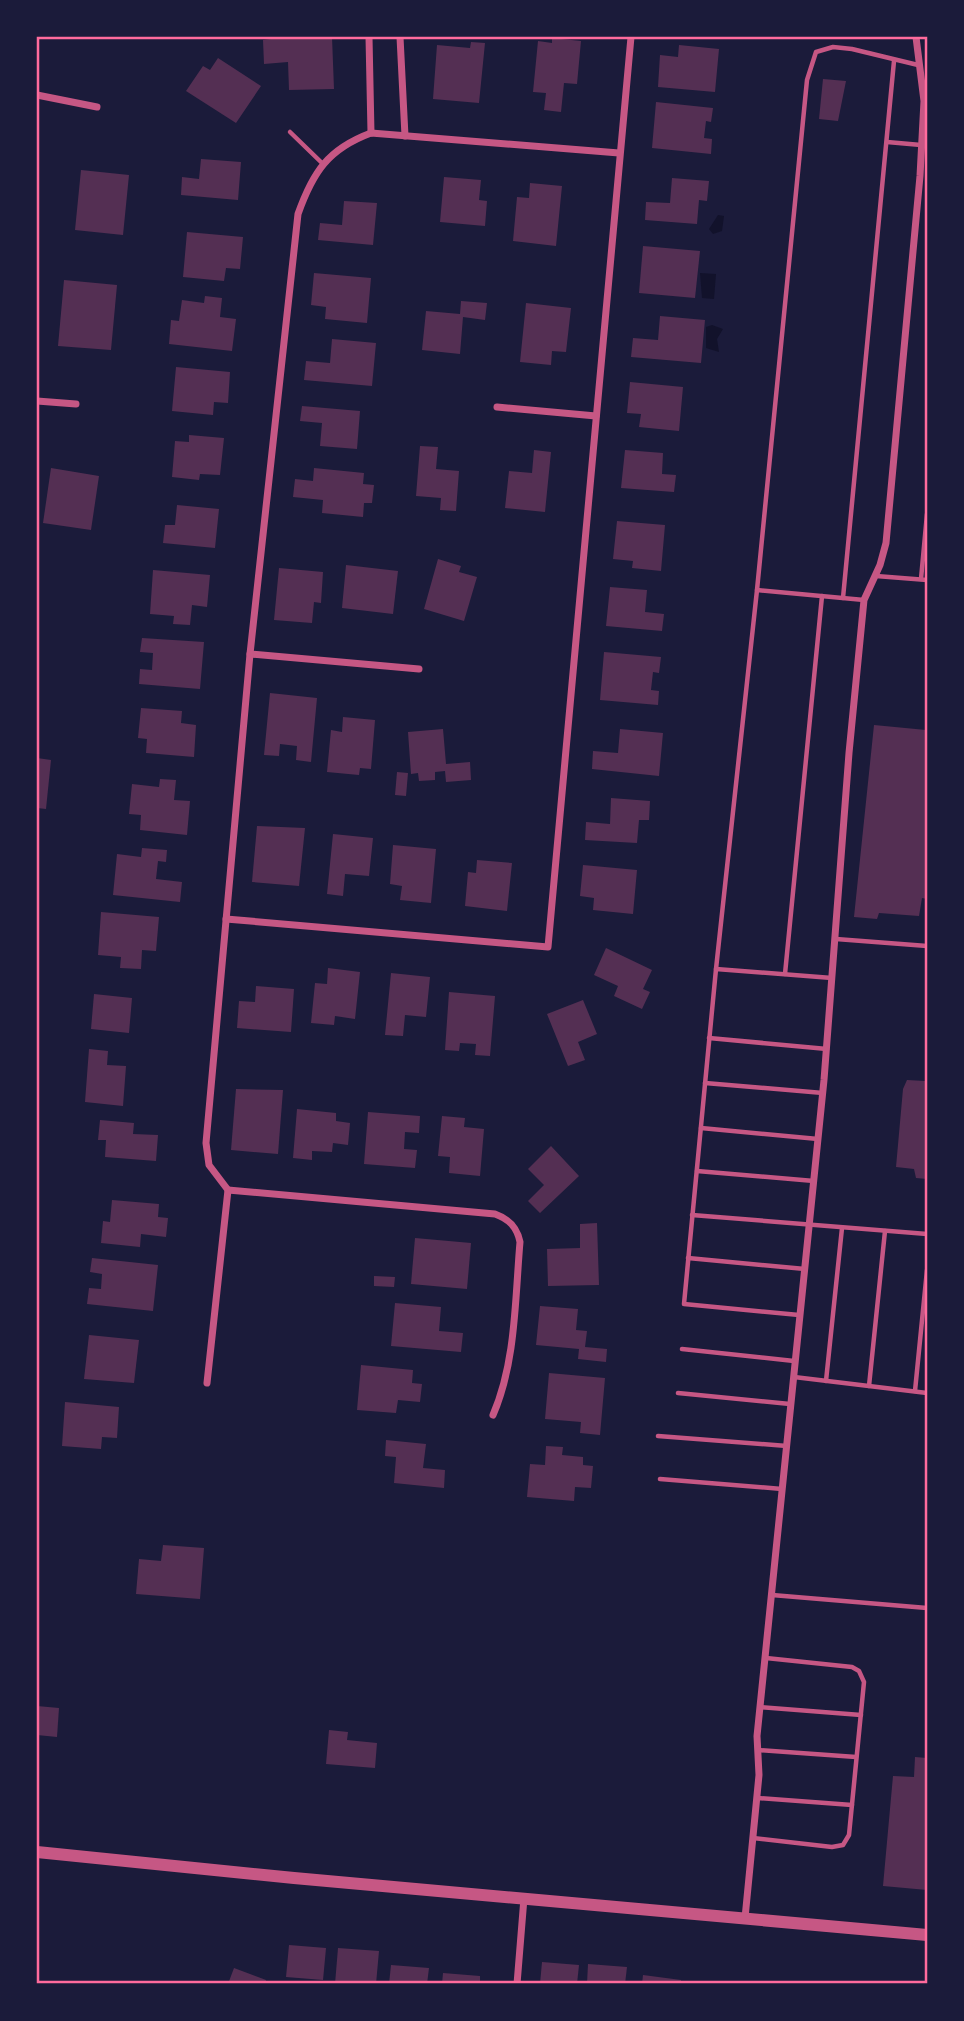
<svg xmlns="http://www.w3.org/2000/svg" width="964" height="2021" font-family="Poppins,sans-serif">
	<rect width="100%" height="100%" fill="#1b1b3a"/>
	<g fill="#12122b">
		<polygon points="718,215 724,216 722,231 713,234 709,229"/>
		<polygon points="700,273 716,274 714,299 702,298"/>
		<polygon points="712,325 723,329 717,339 719,352 706,348 706,327"/>
	</g>
	<g fill="#542f53">
		<polygon points="286,37 332,37 334,89 289,90 288,62 264,64 263,40"/>
		<polygon points="552,38 581,41 577,84 564,83 561,112 544,110 546,93 533,92 538,41 552,43"/>
		<polygon points="471,42 485,43 479,103 433,99 437,45 470,48"/>
		<polygon points="679,45 719,49 715,92 658,87 660,55 678,57"/>
		<polygon points="218,58 261,86 236,123 186,91 203,66 210,70"/>
		<polygon points="823,79 846,81 838,121 819,119"/>
		<polygon points="656,102 713,108 711,122 706,121 704,138 712,139 711,154 652,148"/>
		<polygon points="201,159 241,162 238,200 181,195 182,177 199,179"/>
		<polygon points="81,170 129,175 123,235 75,230"/>
		<polygon points="444,177 481,180 479,200 487,201 485,226 440,222"/>
		<polygon points="672,178 709,181 707,201 699,200 697,224 645,220 646,202 670,203"/>
		<polygon points="530,183 562,186 556,246 513,241 517,197 529,198"/>
		<polygon points="344,201 377,203 373,245 318,240 320,223 342,225"/>
		<polygon points="187,232 243,237 240,269 226,268 224,281 183,277"/>
		<polygon points="643,246 700,251 695,298 639,293"/>
		<polygon points="314,273 371,278 367,323 325,319 326,307 311,305"/>
		<polygon points="64,280 117,285 111,350 58,346"/>
		<polygon points="205,296 222,298 220,317 236,319 232,351 169,344 171,320 179,321 182,300 204,303"/>
		<polygon points="461,301 487,303 485,320 463,317 460,354 422,350 426,311 460,314"/>
		<polygon points="526,303 571,308 566,352 552,351 551,365 520,362"/>
		<polygon points="660,316 705,320 701,363 631,357 633,338 658,340"/>
		<polygon points="332,339 376,343 372,386 304,380 306,361 330,363"/>
		<polygon points="176,367 230,372 228,403 214,402 213,415 172,411"/>
		<polygon points="630,382 683,387 679,431 639,427 641,414 627,413"/>
		<polygon points="302,406 360,411 357,449 320,446 322,423 300,421"/>
		<polygon points="189,435 224,438 220,475 200,474 199,480 172,477 175,441 189,442"/>
		<polygon points="420,446 438,447 436,469 459,471 456,511 440,510 441,498 416,496"/>
		<polygon points="534,450 551,452 545,512 505,508 509,471 532,473"/>
		<polygon points="625,450 663,453 662,474 676,475 674,492 621,488"/>
		<polygon points="51,468 99,476 91,530 43,523"/>
		<polygon points="314,468 364,473 363,484 374,485 372,503 364,503 363,517 322,513 323,500 293,497 295,479 313,481"/>
		<polygon points="177,505 219,509 215,548 163,543 165,525 175,525"/>
		<polygon points="617,521 665,525 661,571 632,568 633,561 613,559"/>
		<polygon points="438,559 461,566 459,572 477,577 464,621 424,609"/>
		<polygon points="346,565 398,571 393,614 342,608"/>
		<polygon points="279,568 323,572 321,603 314,602 312,623 274,620"/>
		<polygon points="153,570 210,575 207,607 192,605 190,625 173,624 174,616 150,614"/>
		<polygon points="610,587 647,590 645,612 664,614 662,631 606,626"/>
		<polygon points="142,638 204,642 200,689 139,684 140,669 152,670 153,653 140,652"/>
		<polygon points="604,652 661,657 659,673 653,672 651,690 659,691 658,705 600,700"/>
		<polygon points="270,693 317,698 311,762 296,760 297,746 280,744 279,756 264,755"/>
		<polygon points="141,708 182,711 181,723 196,725 194,757 146,753 147,739 138,738"/>
		<polygon points="343,717 375,720 371,769 360,768 359,775 327,772 331,730 342,732"/>
		<polygon points="874,725 926,730 927,899 922,898 919,916 879,913 877,919 854,917"/>
		<polygon points="443,729 446,764 470,762 471,780 446,782 445,771 435,772 435,780 419,781 418,773 411,774 408,732"/>
		<polygon points="620,729 663,733 659,776 592,769 593,751 618,753"/>
		<polygon points="37,758 51,760 46,809 37,808"/>
		<polygon points="397,772 408,773 406,796 395,795"/>
		<polygon points="160,779 176,780 174,800 190,801 187,835 140,830 141,815 129,814 132,784 159,787"/>
		<polygon points="611,798 650,801 649,820 639,820 637,843 585,840 586,822 610,824"/>
		<polygon points="257,826 305,828 299,886 252,882"/>
		<polygon points="333,834 373,838 369,876 345,874 343,896 327,894"/>
		<polygon points="393,845 436,849 431,903 400,900 402,886 390,884"/>
		<polygon points="142,848 167,850 166,862 158,861 156,879 182,882 180,902 113,895 117,854 141,857"/>
		<polygon points="477,860 512,863 507,911 465,906 468,872 476,873"/>
		<polygon points="583,865 637,870 633,914 593,910 594,898 580,896"/>
		<polygon points="101,912 159,917 156,951 142,950 141,969 120,968 121,957 98,955"/>
		<polygon points="606,948 652,970 643,989 650,992 642,1009 614,996 618,986 594,975"/>
		<polygon points="328,968 360,972 355,1019 335,1016 334,1025 311,1023 315,983 327,984"/>
		<polygon points="391,973 430,977 426,1017 405,1015 403,1036 385,1035"/>
		<polygon points="256,986 294,989 291,1032 237,1028 239,1001 255,1002"/>
		<polygon points="449,992 495,996 490,1056 475,1055 476,1044 460,1043 459,1051 445,1050"/>
		<polygon points="94,994 132,998 129,1033 91,1029"/>
		<polygon points="583,1000 597,1034 578,1042 585,1060 568,1066 547,1014"/>
		<polygon points="89,1049 108,1051 107,1065 126,1066 123,1106 85,1102"/>
		<polygon points="925,1075 927,1075 927,1179 916,1178 914,1169 896,1167 903,1089 907,1080 925,1081"/>
		<polygon points="236,1089 283,1090 278,1154 231,1150"/>
		<polygon points="297,1109 336,1113 336,1121 350,1123 348,1145 333,1143 332,1152 312,1151 312,1160 293,1158"/>
		<polygon points="368,1112 420,1116 419,1133 405,1132 404,1149 417,1150 415,1168 364,1164"/>
		<polygon points="442,1116 465,1118 464,1127 484,1129 480,1176 449,1173 450,1157 438,1156"/>
		<polygon points="100,1120 134,1123 133,1134 158,1135 156,1161 105,1157 106,1140 98,1140"/>
		<polygon points="551,1146 579,1176 540,1213 528,1201 544,1185 528,1169"/>
		<polygon points="112,1200 159,1204 158,1217 168,1218 166,1237 141,1234 140,1247 101,1243 103,1221 110,1222"/>
		<polygon points="597,1223 599,1285 548,1286 547,1249 580,1248 580,1224"/>
		<polygon points="415,1238 471,1243 467,1289 411,1284"/>
		<polygon points="92,1258 158,1265 153,1311 87,1304 89,1288 101,1289 102,1274 90,1272"/>
		<polygon points="374,1276 395,1277 394,1287 374,1286"/>
		<polygon points="395,1303 441,1307 439,1331 463,1333 461,1352 391,1346"/>
		<polygon points="540,1306 578,1309 576,1330 587,1331 585,1347 607,1349 606,1362 578,1359 579,1349 536,1345"/>
		<polygon points="89,1335 139,1340 134,1383 84,1379"/>
		<polygon points="361,1365 413,1370 412,1383 422,1384 420,1402 398,1400 396,1413 357,1410"/>
		<polygon points="549,1373 605,1378 600,1435 580,1433 581,1422 545,1419"/>
		<polygon points="65,1402 119,1407 117,1438 102,1437 101,1449 62,1446"/>
		<polygon points="386,1440 426,1444 423,1468 445,1470 444,1488 394,1483 396,1457 385,1456"/>
		<polygon points="546,1446 563,1447 562,1455 583,1457 583,1465 593,1466 591,1488 575,1487 574,1501 527,1497 530,1464 545,1465"/>
		<polygon points="163,1545 204,1548 200,1599 136,1594 139,1559 161,1561"/>
		<polygon points="37,1706 59,1708 57,1737 37,1735"/>
		<polygon points="329,1730 348,1732 347,1740 377,1743 375,1768 326,1764"/>
		<polygon points="915,1757 927,1758 927,1890 883,1886 893,1776 914,1777"/>
		<polygon points="289,1945 326,1948 323,1980 286,1977"/>
		<polygon points="338,1948 379,1951 376,1984 335,1984"/>
		<polygon points="542,1962 579,1965 577,1984 540,1984"/>
		<polygon points="588,1964 627,1967 625,1984 587,1984"/>
		<polygon points="391,1965 429,1968 427,1984 389,1984"/>
		<polygon points="234,1968 266,1980 265,1984 228,1984"/>
		<polygon points="443,1973 480,1976 480,1984 442,1984"/>
		<polygon points="643,1975 681,1980 681,1984 642,1984"/>
	</g>
	<g fill="none" stroke-linecap="round" stroke-linejoin="round">
		<g stroke="#c65784" stroke-width="4.5">
			<polyline points="290,132 323,164"/>
			<polyline points="887,142 921,145"/>
			<polyline points="876,576 927,580"/>
			<polyline points="921,579 927,514"/>
			<polyline points="843,598 894,61"/>
			<polyline points="864,600 757,590 807,80 816,52 833,47 852,49 918,65"/>
			<polyline points="836,939 927,946"/>
			<polyline points="716,969 757,590"/>
			<polyline points="785,974 822,596"/>
			<polyline points="709,1038 827,1049"/>
			<polyline points="705,1083 823,1093"/>
			<polyline points="701,1128 818,1139"/>
			<polyline points="697,1171 814,1181"/>
			<polyline points="692,1215 927,1234"/>
			<polyline points="688,1258 805,1269"/>
			<polyline points="799,1315 684,1304 716,969 832,978"/>
			<polyline points="682,1349 794,1361"/>
			<polyline points="794,1377 927,1393"/>
			<polyline points="826,1381 842,1228"/>
			<polyline points="869,1386 885,1231"/>
			<polyline points="915,1391 927,1270"/>
			<polyline points="678,1393 790,1404"/>
			<polyline points="658,1436 787,1446"/>
			<polyline points="660,1479 782,1489"/>
			<polyline points="772,1595 927,1608"/>
			<polyline points="760,1707 861,1715"/>
			<polyline points="758,1750 856,1757"/>
			<polyline points="757,1798 852,1805"/>
			<polyline points="753,1838 832,1847 843,1845 849,1835 864,1682 859,1671 852,1667 766,1658"/>
		</g>
		<g stroke="#c65784" stroke-width="7">
			<polyline points="369,37 371,133"/>
			<polyline points="400,37 405,136"/>
			<polyline points="37,95 97,107"/>
			<polyline points="37,401 76,404"/>
			<polyline points="497,407 596,416"/>
			<polyline points="250,654 419,669"/>
			<polyline points="226,919 548,947 631,37"/>
			<path d="M228,1190L495,1214C509,1219 517,1227 520,1242C515,1299 516,1362 493,1415"/>
			<path d="M207,1383L228,1190L209,1165L206,1143L250,654L298,214C313,172 328,149 371,133L619,153"/>
			<polyline points="745,1918 759,1775 757,1736 824,1080 849,753 864,600 880,565 886,543 920,176 924,101 916,37"/>
			<polyline points="517,1984 524,1898"/>
		</g>
		<polyline stroke="#c65784" stroke-width="12" points="37,1852 294,1878 927,1935"/>
	</g>
	<rect width="964" height="2021" fill="none" stroke="#1b1b3a" stroke-width="77"/>
	<rect x="38" y="38" width="888" height="1944" fill="none" stroke="#ff6b9d" stroke-width="2.5"/>
</svg>
